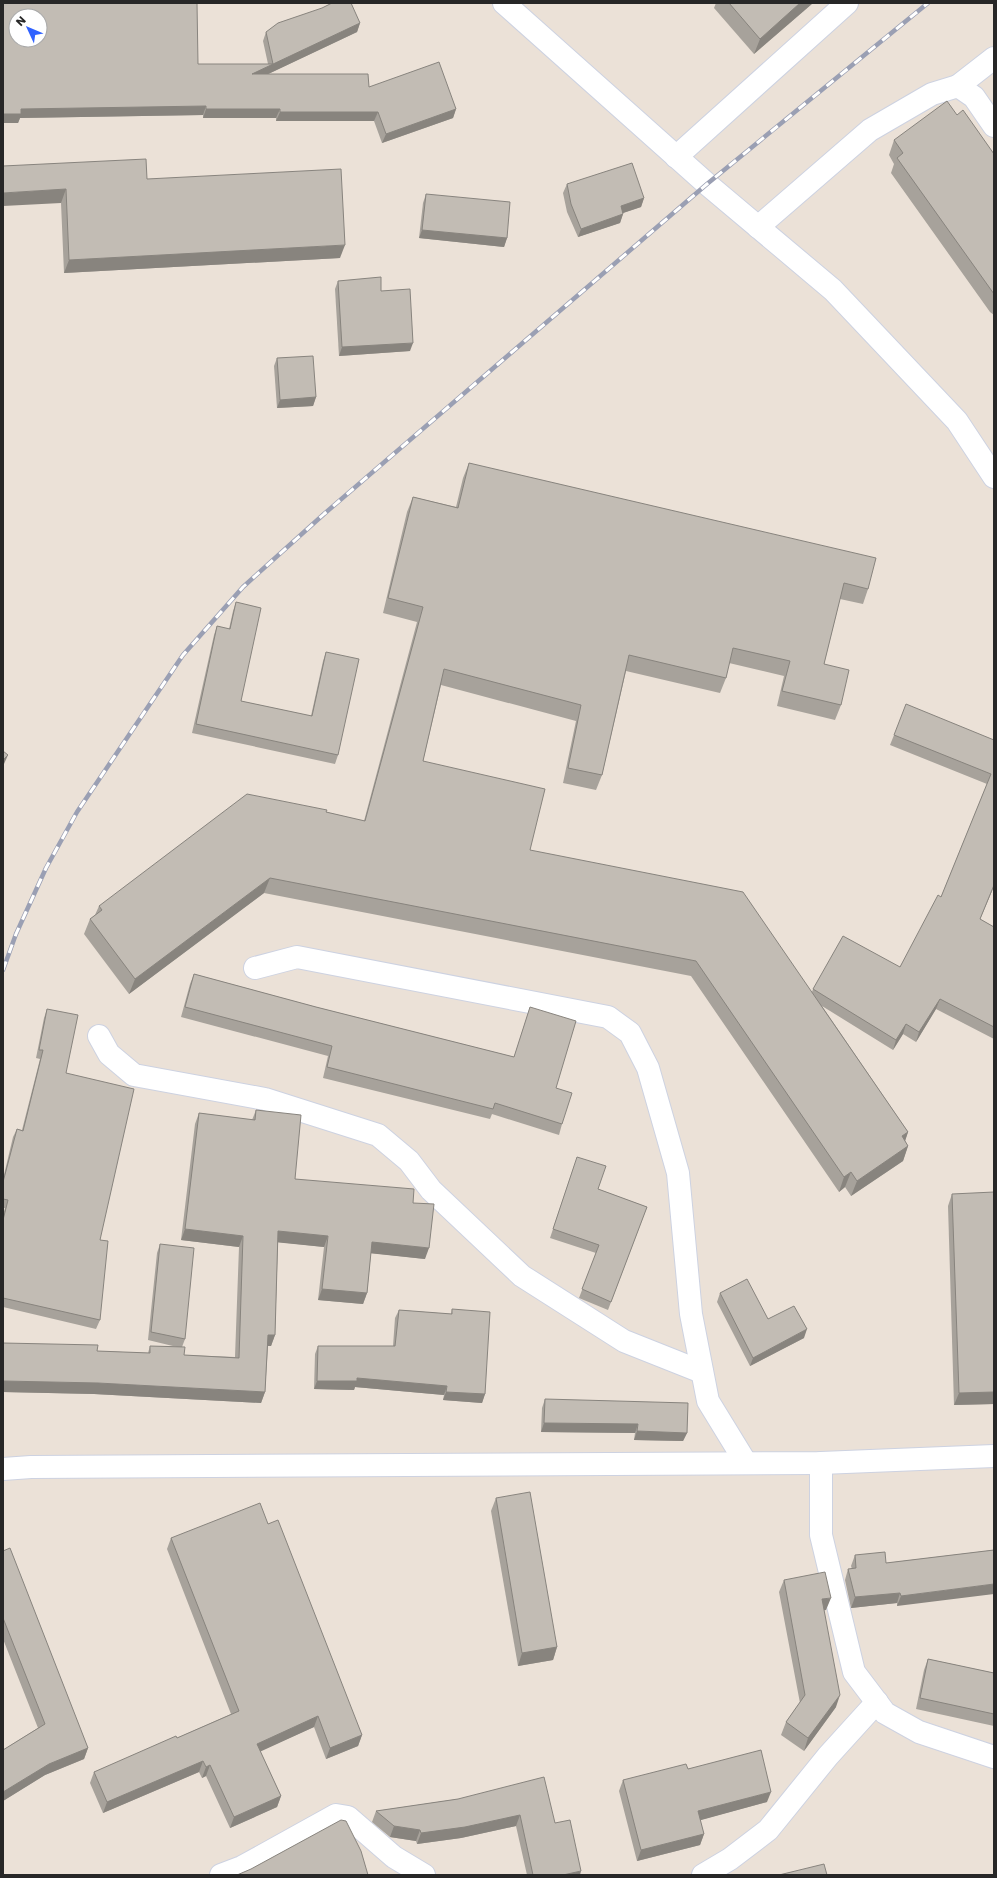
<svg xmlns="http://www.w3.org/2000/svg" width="997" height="1878" font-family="Poppins,sans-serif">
	<rect width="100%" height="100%" fill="#ebe1d7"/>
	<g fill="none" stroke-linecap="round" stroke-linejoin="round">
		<g stroke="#cdd2e1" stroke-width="24">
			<g id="minor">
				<polyline points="504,3 707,184 833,290 957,421 994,477"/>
				<polyline points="958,86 994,58"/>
				<polyline points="676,157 847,3"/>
				<polyline points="758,227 870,130 932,94 958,86 974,97 994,126"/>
				<polyline points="255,968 297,957 608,1017 630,1033 648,1068 678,1173 691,1314 708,1401 746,1463"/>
				<polyline points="99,1036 109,1054 134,1075 265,1099 378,1135 409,1161 431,1190 522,1276 624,1341 702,1372"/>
				<polyline points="821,1463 821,1535 854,1672 885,1713 919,1732 994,1757"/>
				<polyline points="3,1469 31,1467 821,1463 994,1456"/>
				<polyline points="221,1875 242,1867 336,1815 348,1817 394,1857 424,1875"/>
				<polyline points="703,1875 730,1859 768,1830 828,1756 877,1702"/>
			</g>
		</g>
		<use href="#minor" stroke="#fff" stroke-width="22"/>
		<g stroke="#9a9fb3" stroke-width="4.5">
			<polyline id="rail" points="3,970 16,934 46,868 77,812 183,655 243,587 324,514 707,184 928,3"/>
		</g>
		<use href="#rail" stroke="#fff" stroke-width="3" stroke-dasharray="9" stroke-linecap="butt"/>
	</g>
	<g fill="#a7a29b">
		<polygon points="3,3 198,64 268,64 263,41 266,32 360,23 357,32 268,74 369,87 456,109 453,118 382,143 374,121 276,121 276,118 203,118 203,115 20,118 18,123 3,123"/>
		<polygon points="716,3 813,3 754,54 714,8"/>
		<polygon points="957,115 994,154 994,315 990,312 891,173 894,164 889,155 894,140"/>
		<polygon points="3,166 147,179 340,258 64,273 61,203"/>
		<polygon points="567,184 644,198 641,207 623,213 623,214 620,223 578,237 567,212 563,193"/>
		<polygon points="426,194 507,238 504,247 419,238 423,203"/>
		<polygon points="338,281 381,291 410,351 339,356 335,289"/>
		<polygon points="277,358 316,397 313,406 277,408 274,366"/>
		<polygon points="469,463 868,589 863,604 840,599 824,664 841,705 835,720 777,706 784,676 729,663 726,678 720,693 626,671 602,775 596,790 563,783 576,721 441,685 423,761 530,850 812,992 813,989 900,967 941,897 987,784 890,745 894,735 994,740 994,886 980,919 994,927 994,1039 936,1009 916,1042 903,1034 893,1050 822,1006 908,1132 905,1141 908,1146 903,1161 851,1196 845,1187 839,1192 691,976 264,893 129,994 84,934 90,919 95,915 99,906 326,812 364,821 417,622 383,613 407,512 413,497 456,507 463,478"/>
		<polygon points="236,602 241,701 311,716 323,661 326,652 338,755 335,764 192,733 214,635 217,626 229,629 233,611"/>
		<polygon points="194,974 316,1007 514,1057 530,1007 556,1088 562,1124 559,1135 492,1114 490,1119 323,1078 328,1056 181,1017 190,984"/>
		<polygon points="47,1009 66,1073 100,1240 100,1320 96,1329 3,1307 3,1215 5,1208 3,1208 3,1179 13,1137 17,1129 22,1130 40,1059 36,1058 44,1018"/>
		<polygon points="256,1110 295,1179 413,1203 425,1259 371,1253 367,1293 363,1304 318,1300 324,1247 278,1242 275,1335 271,1346 268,1346 265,1392 261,1403 94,1394 3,1392 3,1343 97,1351 148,1353 150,1346 177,1347 148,1340 157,1253 160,1244 185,1339 182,1347 184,1355 235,1357 239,1247 181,1240 195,1124 199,1113 252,1120"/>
		<polygon points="574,1166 598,1189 647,1207 608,1310 579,1298 596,1253 550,1238"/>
		<polygon points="952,1194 994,1404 954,1405 948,1206"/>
		<polygon points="720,1293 768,1319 804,1338 750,1366 717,1302"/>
		<polygon points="452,1309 485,1394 482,1403 443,1400 444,1395 355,1387 354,1390 314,1389 315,1354 318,1346 393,1346 395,1318 399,1310 451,1314"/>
		<polygon points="545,1399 687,1433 683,1441 634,1440 635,1433 541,1432 542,1408"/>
		<polygon points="496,1498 557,1647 553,1660 518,1666 491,1511"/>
		<polygon points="268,1524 362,1735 358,1746 326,1759 314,1727 260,1751 281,1796 277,1807 230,1828 206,1776 202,1778 199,1772 103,1813 90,1783 94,1772 177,1738 231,1714 167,1549 171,1538"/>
		<polygon points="994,1550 897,1606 897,1603 851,1608 845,1580 848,1569 852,1569 851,1566 855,1555 886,1563"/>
		<polygon points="3,1551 88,1748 84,1759 45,1775 3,1801 3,1750 38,1728 3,1639"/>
		<polygon points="784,1580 826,1610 824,1610 836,1707 804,1751 781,1735 786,1722 800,1703 779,1592"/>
		<polygon points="928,1659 994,1673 994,1726 916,1709 924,1670"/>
		<polygon points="623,1780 767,1802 700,1820 704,1834 700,1845 637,1861 619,1791"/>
		<polygon points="458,1799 555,1823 580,1875 527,1875 516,1826 461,1838 417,1844 416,1841 390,1837 372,1822 376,1811"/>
	</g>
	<g fill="#88847e">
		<polygon points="800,3 813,3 754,54 760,39"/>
		<polygon points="360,23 357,32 249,83 252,74"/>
		<polygon points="206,106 203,115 20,118 18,123 3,123 3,114 21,109"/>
		<polygon points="206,109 280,109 276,118 203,118"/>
		<polygon points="456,109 453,118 382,143 386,134"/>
		<polygon points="280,112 378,112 374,121 276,121"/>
		<polygon points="66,189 61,203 3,206 3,193"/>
		<polygon points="644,198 641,207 617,215 621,206"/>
		<polygon points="623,214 620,223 578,237 581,229"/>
		<polygon points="422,230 507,238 504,247 419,238"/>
		<polygon points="345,245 340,258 64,273 69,260"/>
		<polygon points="413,343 410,351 339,356 342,347"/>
		<polygon points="316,397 313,406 277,408 280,400"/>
		<polygon points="8,755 4,764 3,765 3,760"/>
		<polygon points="270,878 264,893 129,994 135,979"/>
		<polygon points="994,885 994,886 976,929 980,919"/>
		<polygon points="940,999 936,1009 916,1042 919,1032"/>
		<polygon points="906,1024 903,1034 893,1050 896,1040"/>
		<polygon points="908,1132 903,1147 902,1136"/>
		<polygon points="908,1146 903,1161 851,1196 857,1181"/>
		<polygon points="851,1172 845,1187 839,1192 844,1177"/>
		<polygon points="185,1229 243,1236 239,1247 181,1240"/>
		<polygon points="278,1231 328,1236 324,1247 274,1242"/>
		<polygon points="372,1242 429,1248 425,1259 368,1253"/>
		<polygon points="322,1289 367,1293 363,1304 318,1300"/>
		<polygon points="807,1329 804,1338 750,1366 753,1358"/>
		<polygon points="268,1335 275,1335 271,1346 264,1346"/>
		<polygon points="357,1378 447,1386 444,1395 355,1387 354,1390 314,1389 317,1381"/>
		<polygon points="3,1381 98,1383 265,1392 261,1403 94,1394 3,1392"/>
		<polygon points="446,1392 485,1394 482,1403 443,1400"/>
		<polygon points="994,1392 994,1404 954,1405 959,1393"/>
		<polygon points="544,1423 638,1424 635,1433 541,1432"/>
		<polygon points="637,1431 687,1433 683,1441 634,1440"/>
		<polygon points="994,1584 994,1594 897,1606 901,1596"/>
		<polygon points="900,1593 897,1603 851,1608 855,1597"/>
		<polygon points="831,1598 826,1610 818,1611 822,1599"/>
		<polygon points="557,1647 553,1660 518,1666 522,1653"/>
		<polygon points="840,1695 836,1707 804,1751 808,1738"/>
		<polygon points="318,1716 314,1727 253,1755 257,1744"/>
		<polygon points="362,1735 358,1746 326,1759 330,1748"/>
		<polygon points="88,1748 84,1759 45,1775 3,1801 3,1792 49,1764"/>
		<polygon points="203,1761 199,1772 103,1813 107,1802"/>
		<polygon points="210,1765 206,1776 202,1778 206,1767"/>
		<polygon points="771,1792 767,1802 694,1822 698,1811"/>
		<polygon points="281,1796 277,1807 230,1828 234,1817"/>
		<polygon points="520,1815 516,1826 461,1838 417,1844 421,1833"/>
		<polygon points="394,1826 420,1830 416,1841 390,1837"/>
		<polygon points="704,1834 700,1845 637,1861 641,1850"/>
		<polygon points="581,1871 580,1875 563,1875"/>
	</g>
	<g fill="#c2bcb4" stroke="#88847e" fill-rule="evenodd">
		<path d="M3,3H197L198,64H273L266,32L278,23L322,8L332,3H351L360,23L252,74H368L369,87L439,62L456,109L386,134L378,112H280V109H206V106L21,109V114H3ZM16,16H40V40H16Z"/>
		<polygon points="729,3 800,3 760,39"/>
		<polygon points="947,101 957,115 963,110 994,154 994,294 897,158 903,153 894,140"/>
		<polygon points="146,159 147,179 341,169 345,245 69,260 66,189 3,193 3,166"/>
		<polygon points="632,163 644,198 621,206 623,214 581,229 571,204 567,184"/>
		<polygon points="426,194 510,202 507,238 422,230"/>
		<polygon points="381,277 381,291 410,289 413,343 342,347 338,281"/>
		<polygon points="313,356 316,397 280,400 277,358"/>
		<polygon points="469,463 876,558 868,589 844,583 824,664 849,670 841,705 782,691 790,661 733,648 726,678 629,655 602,775 568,768 581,705 444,669 423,761 545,789 530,850 743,892 908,1132 902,1136 908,1146 857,1181 851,1172 844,1177 696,961 270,878 135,979 90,919 102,910 99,906 247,794 327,810 326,812 365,821 423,607 388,598 413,497 458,508"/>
		<polygon points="236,602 261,608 241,701 312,716 326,652 359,659 338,755 196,724 217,626 230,629"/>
		<polygon points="906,704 994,740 994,885 980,919 994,927 994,1027 940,999 919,1032 906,1024 896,1040 813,989 843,936 900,967 938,895 941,897 991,774 894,735"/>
		<polygon points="3,751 8,755 3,760"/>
		<polygon points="194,974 316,1007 514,1057 530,1007 576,1021 556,1088 572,1093 562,1124 495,1103 493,1109 327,1067 332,1046 185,1007"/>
		<polygon points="47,1009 78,1015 66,1073 134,1089 100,1240 108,1241 100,1320 3,1298 3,1220 8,1200 3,1199 3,1182 17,1129 23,1131 43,1050 39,1050"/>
		<polygon points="256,1110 301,1115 295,1179 414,1189 413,1203 434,1204 429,1248 372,1242 367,1293 322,1289 328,1236 278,1231 275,1335 268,1335 265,1392 98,1383 3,1381 3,1343 98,1345 97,1351 150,1353 150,1346 185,1347 184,1355 239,1358 243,1236 185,1229 199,1113 255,1120"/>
		<polygon points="577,1157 606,1166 598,1189 647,1207 611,1302 582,1289 599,1245 553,1229"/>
		<polygon points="994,1192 994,1392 959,1393 952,1194"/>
		<polygon points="160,1244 194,1248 185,1339 151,1332"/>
		<polygon points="747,1279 768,1319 794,1306 807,1329 753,1358 720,1293"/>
		<polygon points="452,1309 490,1312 485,1394 446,1392 447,1386 357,1378 357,1381 317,1381 318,1346 395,1346 399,1310 452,1314"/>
		<polygon points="545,1399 688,1403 687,1433 637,1431 638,1424 544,1423"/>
		<polygon points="530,1492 557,1647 522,1653 496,1498"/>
		<polygon points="260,1503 268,1524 278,1520 362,1735 330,1748 318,1716 257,1744 281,1796 234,1817 210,1765 206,1767 203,1761 107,1802 94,1772 176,1736 177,1738 239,1711 171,1538"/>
		<polygon points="10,1548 88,1748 49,1764 3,1792 3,1750 45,1724 3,1618 3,1551"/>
		<polygon points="994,1550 994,1584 901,1596 900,1593 855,1597 848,1569 856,1568 855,1555 885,1552 886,1563"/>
		<polygon points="825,1572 831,1598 822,1599 840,1695 808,1738 786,1722 805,1695 784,1580"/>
		<polygon points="928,1659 994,1673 994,1714 920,1698"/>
		<polygon points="761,1750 771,1792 698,1811 704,1834 641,1850 623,1780 686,1764 688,1769"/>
		<polygon points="544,1777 555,1823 570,1820 581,1871 563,1875 533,1875 520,1815 465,1827 421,1833 420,1830 394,1826 376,1811 458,1799"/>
		<polygon points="341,1820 346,1821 361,1851 368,1875 237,1875 251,1869"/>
		<polygon points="824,1864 827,1875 779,1875"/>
	</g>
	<rect width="997" height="1878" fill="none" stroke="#272727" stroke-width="8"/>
	<g transform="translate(28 28) rotate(314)"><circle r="19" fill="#ffffff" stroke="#a9a9a9"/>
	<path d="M0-3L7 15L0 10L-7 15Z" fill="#3062ff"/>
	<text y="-6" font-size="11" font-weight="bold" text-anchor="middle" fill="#272727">N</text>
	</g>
</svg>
